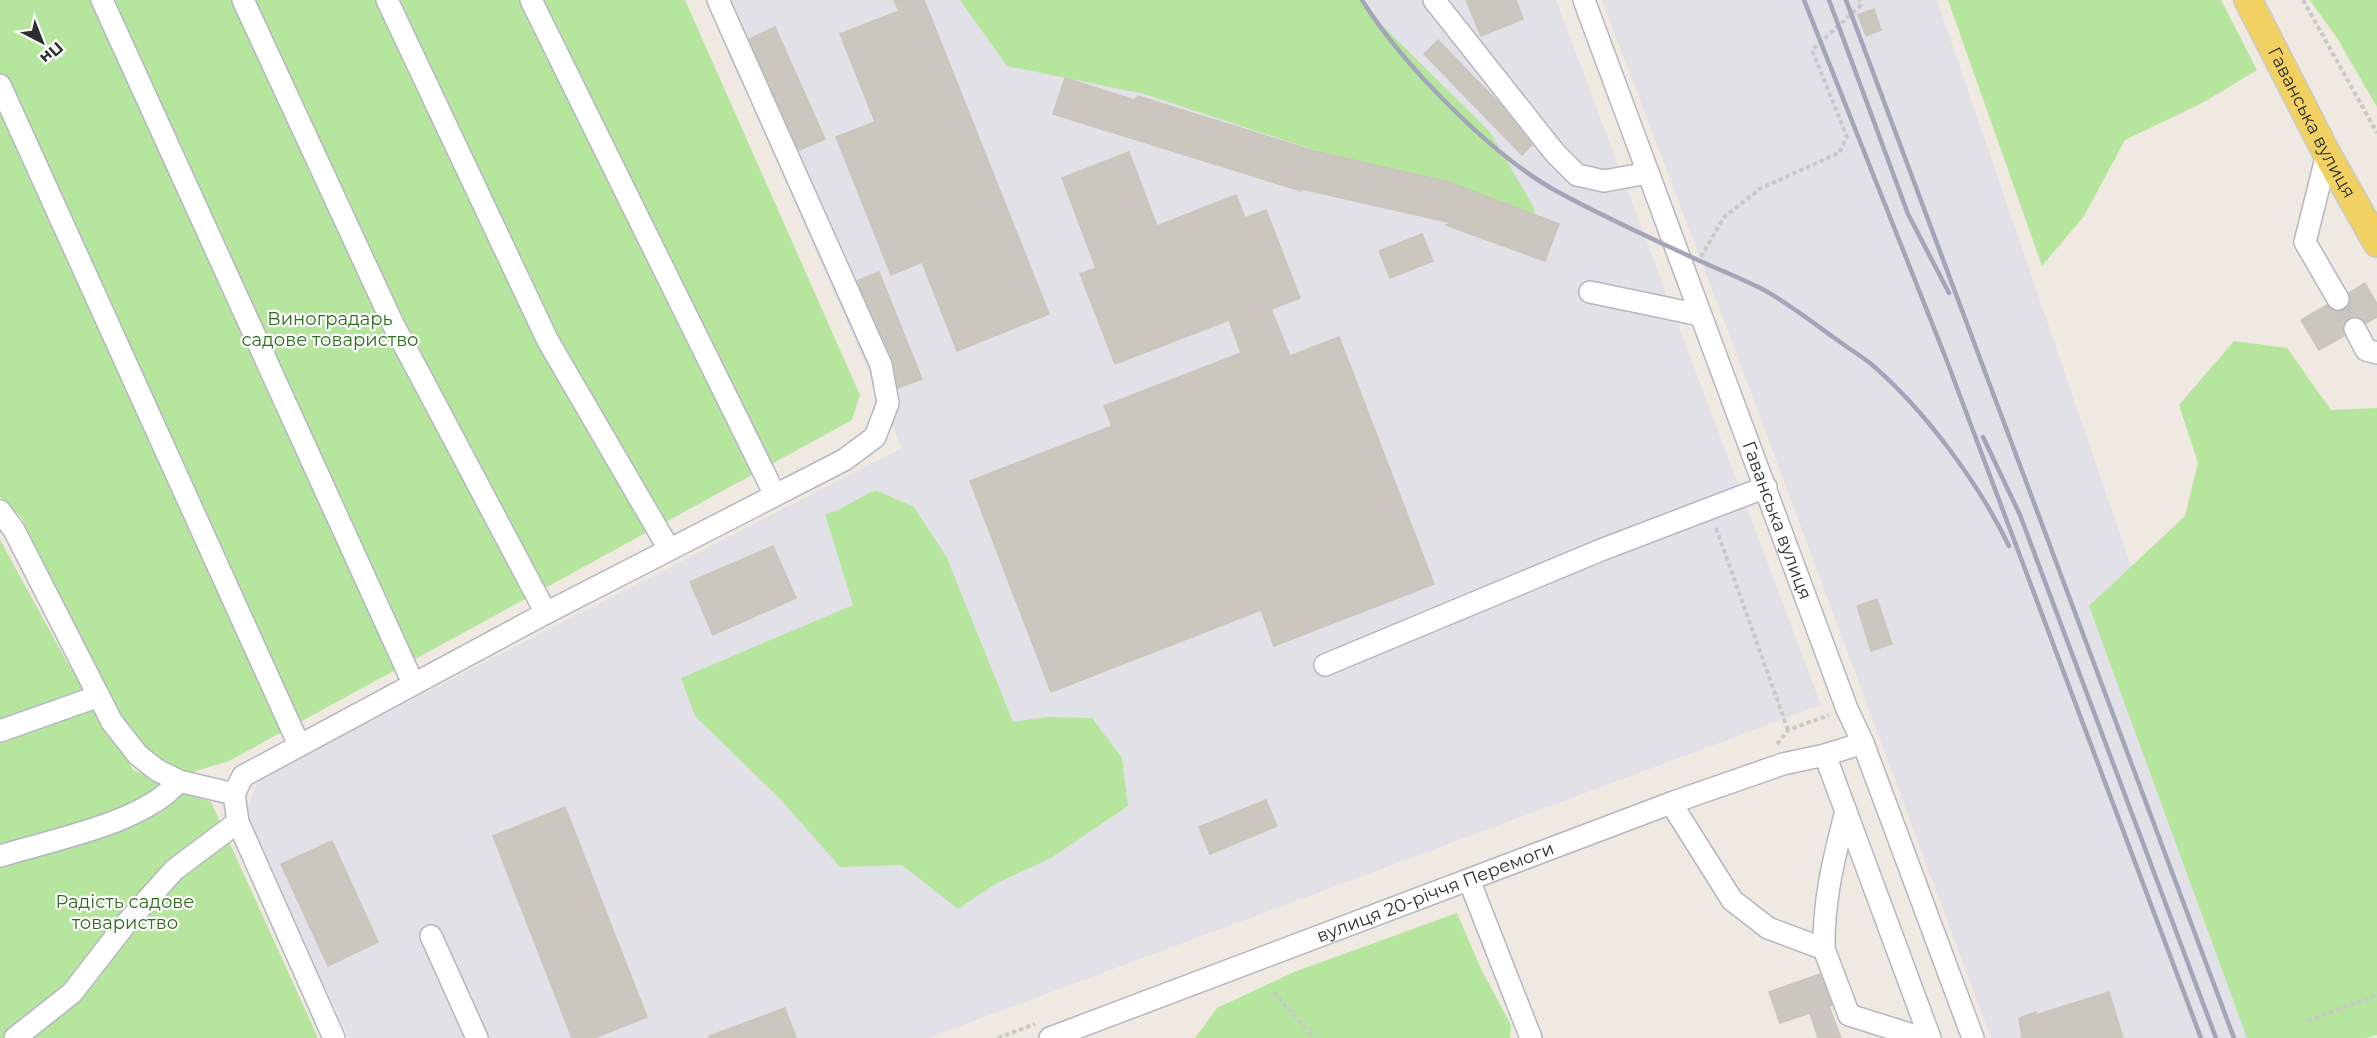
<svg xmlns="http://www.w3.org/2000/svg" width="2377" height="1038" font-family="Montserrat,sans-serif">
	<rect width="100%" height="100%" fill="#efe9e1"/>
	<g fill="#e3e1e8">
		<polygon points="706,0 1556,0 1821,705 928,1038 349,1038 245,815 259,778 902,448"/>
		<polygon points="1602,0 1937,0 2181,712 2296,1038 1991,1038 1743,371"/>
	</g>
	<g fill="#b6e59e">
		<polygon points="0,0 685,0 860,395 852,420 229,761 183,775 157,758 130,734 21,517 0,497"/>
		<polygon points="960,0 1363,0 1377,20 1490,132 1533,206 1536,216 1320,152 1144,94 1007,66"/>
		<polygon points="1948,0 2221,0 2257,70 2204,102 2125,140 2084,216 2042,266"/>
		<polygon points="2310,0 2377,0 2377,107 2337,38"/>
		<polygon points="2234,341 2287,348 2331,410 2377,408 2377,1035 2366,1038 2247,1038 2089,606 2185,516 2198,463 2179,405"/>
		<polygon points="875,490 914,507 947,558 1013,722 1047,717 1092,718 1122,758 1128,806 1051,858 997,883 958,909 902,865 840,867 781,800 695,716 681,678 853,605 825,514 838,510"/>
		<polygon points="0,540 67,662 133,770 211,802 318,1038 0,1038"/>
		<polygon points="1457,913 1481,969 1511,1025 1510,1038 1195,1038 1217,1008 1294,972"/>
	</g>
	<g fill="#cbc7bf" stroke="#cbc5ba" stroke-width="1.5">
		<polygon points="894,0 924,0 1049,314 957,351 922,262 891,275 836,137 875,122 840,34 899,11"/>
		<polygon points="1466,0 1516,0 1523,19 1481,36"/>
		<polygon points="1874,9 1881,30 1866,36 1858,15"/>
		<polygon points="775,27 825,139 799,150 749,39"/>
		<polygon points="1438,40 1499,103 1532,145 1522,155 1424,54"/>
		<polygon points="1065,78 1134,100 1138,96 1314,151 1449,182 1559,224 1545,261 1446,225 1452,223 1302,189 1301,191 1053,114"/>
		<polygon points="1129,152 1157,226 1236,195 1245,218 1266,210 1300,298 1271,309 1290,356 1339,337 1434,584 1274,646 1261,610 1051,692 970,481 1112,426 1104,406 1241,353 1229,320 1115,364 1080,274 1096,268 1062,178"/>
		<polygon points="1422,234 1433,261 1390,278 1379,251"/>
		<polygon points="879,272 922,379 898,388 893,360 857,281"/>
		<polygon points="2365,283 2377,304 2377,317 2366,323 2356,316 2349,318 2342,328 2344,336 2319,350 2301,320 2327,305 2332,310 2344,310 2349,305 2349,293"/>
		<polygon points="773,546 796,598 713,635 690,582"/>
		<polygon points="1877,599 1892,644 1871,651 1857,606"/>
		<polygon points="1266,800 1277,826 1210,854 1199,827"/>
		<polygon points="565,807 647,1017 594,1038 572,1038 493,836"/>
		<polygon points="332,841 378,942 328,966 281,864"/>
		<polygon points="1820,974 1832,1005 1829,1006 1841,1038 1818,1038 1810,1013 1780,1023 1769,992"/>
		<polygon points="2109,992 2123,1038 2022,1038 2019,1018 2036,1012 2036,1015"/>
		<polygon points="785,1008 796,1038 709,1038 709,1036"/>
	</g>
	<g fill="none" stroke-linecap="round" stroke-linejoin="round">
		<polyline stroke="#c8c4bd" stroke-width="21" stroke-dasharray="21 10" stroke-linecap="butt" points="2338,299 2355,329"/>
		<g stroke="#b4b7c1" stroke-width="24">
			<g id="minor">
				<polyline points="102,0 413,683"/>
				<polyline points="243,0 393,324 546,613"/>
				<polyline points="387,0 548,341 669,549"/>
				<polyline points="531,0 775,495"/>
				<polyline points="1434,0 1555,153 1577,175 1604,181 1648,173"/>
				<path id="s1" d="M1584,0L1847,709L1863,743L1973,1038"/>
				<polyline points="0,85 299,745"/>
				<polyline points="2327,154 2305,242 2338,299"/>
				<polyline points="1590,292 1700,315"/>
				<polyline points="2355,329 2366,350 2377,353"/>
				<polyline points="0,511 14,530 112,722 138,755 157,770 179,781 234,794"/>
				<polyline points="1325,665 1601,550 1766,487"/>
				<polyline points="0,731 99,696"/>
				<polyline points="1825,755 1930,1038"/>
				<polyline points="1671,803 1732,900 1768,928 1824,949 1849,1015 1922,1038"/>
				<path d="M0,856C51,840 145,823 179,781"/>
				<polyline points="1469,880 1531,1038"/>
				<polyline points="431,936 477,1038"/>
				<path d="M1824,949C1823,902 1834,857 1846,811"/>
				<polyline points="15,1038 72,993 124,926 174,870 238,822"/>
				<polyline points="334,1038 238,822 234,794 243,776 546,613 844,460 875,437 888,403 881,365 718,0"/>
				<path id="s2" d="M1050,1038L1671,803L1783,764L1825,755L1863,743"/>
			</g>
		</g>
		<g stroke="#c9c9c9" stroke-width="30">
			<g id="major">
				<path id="s3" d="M2248,0L2327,154L2377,243"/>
			</g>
		</g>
		<g stroke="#c9c9c9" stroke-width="4" stroke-dasharray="4.5 3" stroke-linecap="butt">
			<polyline points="2303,0 2377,133"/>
			<polyline points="1701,257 1724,217 1761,188 1839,153 1847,137 1812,50 1861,5 1859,0"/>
			<polyline points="1716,528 1788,730"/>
			<polyline points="1777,744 1788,730 1829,715"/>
			<polyline points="1274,992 1314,1038"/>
			<polyline points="2308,1021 2377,995"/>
			<polyline points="998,1038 1035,1024"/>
		</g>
		<use href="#minor" stroke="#fff" stroke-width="21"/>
		<use href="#major" stroke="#f2d163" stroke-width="27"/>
		<g stroke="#a3a6b8" stroke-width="4.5">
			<path d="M1362,0C1402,64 1492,156 1558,192C1604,217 1652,239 1700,261C1722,271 1745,280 1766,291C1790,305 1811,321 1833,337C1845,346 1858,354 1870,363C1924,409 1978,482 2009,546"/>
			<polyline points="1804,0 1945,356 2201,1038"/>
			<polyline points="1829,0 1908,214 1949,293"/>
			<polyline points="1846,0 2234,1038"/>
			<polyline points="1983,437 2020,515 2216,1038"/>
		</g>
	</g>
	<g text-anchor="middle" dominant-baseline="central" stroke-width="4.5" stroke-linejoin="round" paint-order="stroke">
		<g font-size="18" fill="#2e2e2e" stroke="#fff">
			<text stroke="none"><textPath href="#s3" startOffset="138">Гаванська вулиця</textPath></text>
			<text stroke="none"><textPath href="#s1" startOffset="555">Гаванська вулиця</textPath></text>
			<text stroke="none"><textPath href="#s2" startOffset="412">вулиця 20-річчя Перемоги</textPath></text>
		</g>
		<g font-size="18" fill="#2c6e1b" stroke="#fff">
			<text x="330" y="319">Виноградарь<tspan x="330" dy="21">садове товариство</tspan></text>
			<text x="125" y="902">Радість садове<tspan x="125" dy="21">товариство</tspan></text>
		</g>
	</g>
	<g transform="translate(42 42) rotate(138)" stroke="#ffffff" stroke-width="4.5" paint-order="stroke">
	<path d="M0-4.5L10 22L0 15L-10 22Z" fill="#2e2e2e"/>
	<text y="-9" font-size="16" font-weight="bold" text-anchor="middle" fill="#2e2e2e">Пн</text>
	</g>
</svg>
